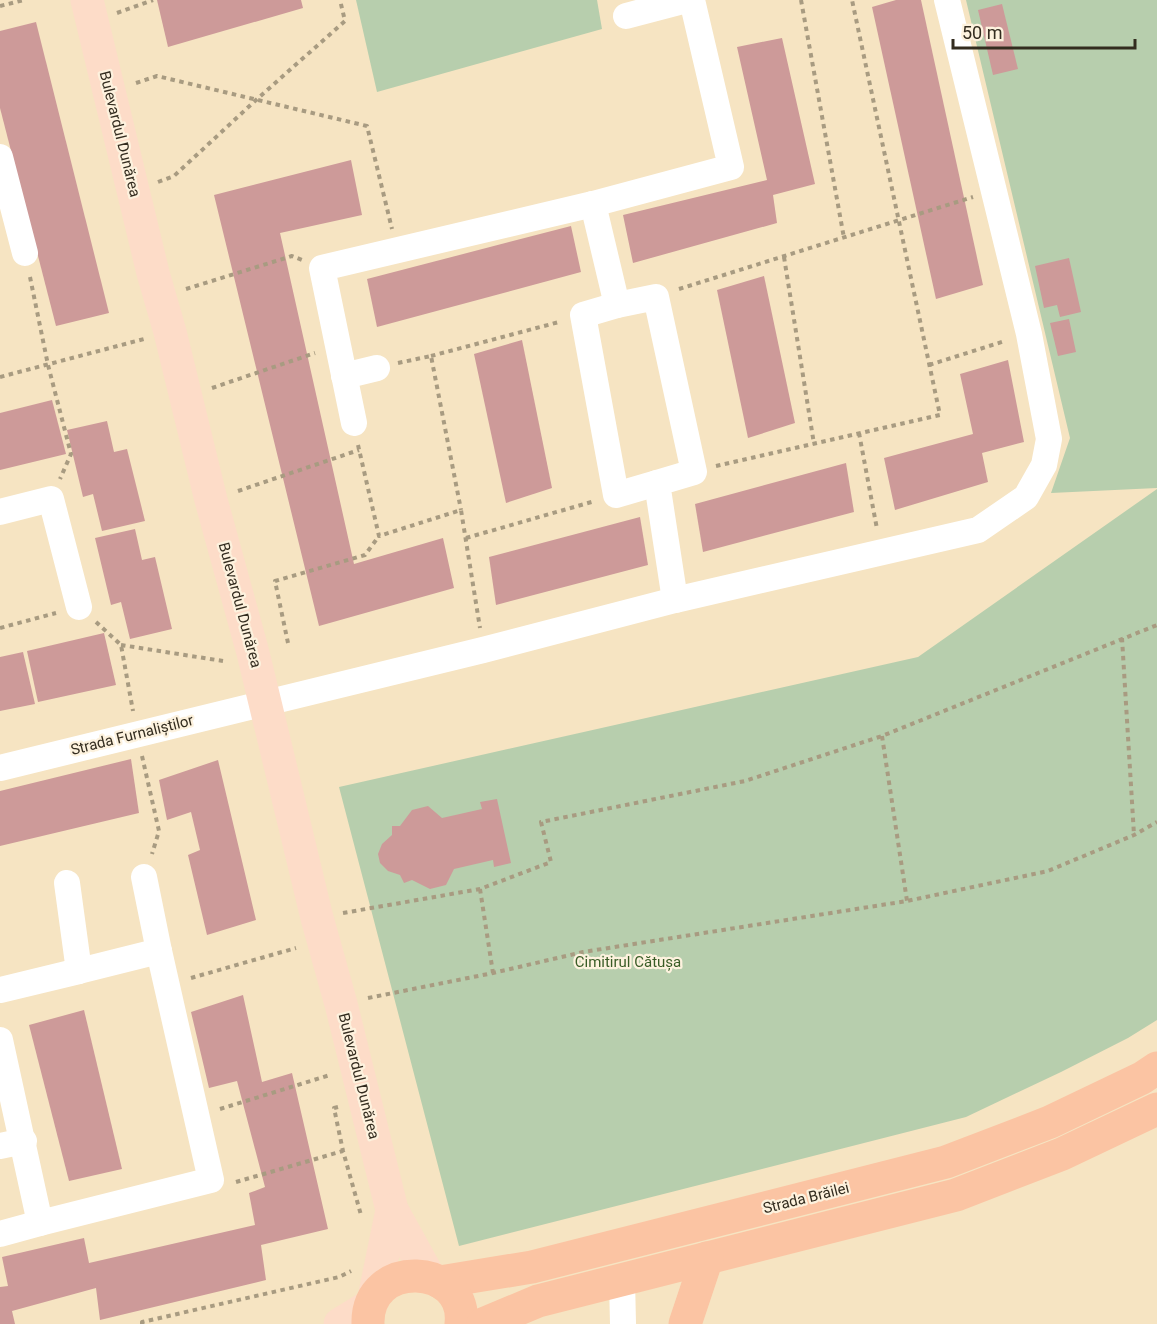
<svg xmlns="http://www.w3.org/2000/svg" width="1157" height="1324" font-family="Roboto,sans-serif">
	<rect width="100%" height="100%" fill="#f6e4c2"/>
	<g fill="#b7cead">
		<polygon points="356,0 597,0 602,29 377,92"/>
		<polygon points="966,0 1157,0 1157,488 1051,493 1070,438"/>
		<polygon points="1157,489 1157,1020 1128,1038 1061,1072 966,1117 459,1246 339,787 918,657"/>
	</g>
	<g fill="#cd9a99">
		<polygon points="157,0 301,0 303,8 168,47"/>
		<polygon points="896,0 921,0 983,285 936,299 872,7"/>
		<polygon points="1002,4 1018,69 993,75 978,10"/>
		<polygon points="36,22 109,313 56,326 0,108 0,31"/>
		<polygon points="782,38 815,184 773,195 777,223 633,263 623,215 767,180 737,47"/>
		<polygon points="351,160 362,215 280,233 354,564 443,538 454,588 319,626 214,195"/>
		<polygon points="571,226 581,272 377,327 367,279"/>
		<polygon points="1069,258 1081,312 1060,317 1057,305 1044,308 1035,266"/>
		<polygon points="764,276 795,423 748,438 717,290"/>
		<polygon points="1069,319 1076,352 1058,356 1050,323"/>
		<polygon points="522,340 552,488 506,503 474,354"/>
		<polygon points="1008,360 1024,442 982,453 988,482 895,510 884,458 973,434 960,374"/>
		<polygon points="52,400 66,454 0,470 0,413"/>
		<polygon points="107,421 114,452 127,449 145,521 102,531 93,494 83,497 67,430"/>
		<polygon points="846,463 854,512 703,552 695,504"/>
		<polygon points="640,517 648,565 496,605 489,557"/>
		<polygon points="135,529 142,560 155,557 172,629 130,639 121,602 111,605 95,538"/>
		<polygon points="104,633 116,685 38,702 27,651"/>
		<polygon points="23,652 35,704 0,711 0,657"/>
		<polygon points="131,759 139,813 0,846 0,791"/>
		<polygon points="218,760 256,920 207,935 188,855 200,850 191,812 167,820 159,780"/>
		<polygon points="497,799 511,863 494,867 493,860 454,869 446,885 430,889 412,880 404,883 400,875 388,871 380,863 378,854 382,844 392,835 392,826 400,826 412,810 428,806 442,818 482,809 480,802"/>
		<polygon points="243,995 262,1082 292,1073 328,1229 261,1245 266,1280 100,1320 96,1288 12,1311 15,1324 0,1324 0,1287 8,1286 2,1257 84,1238 89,1263 255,1225 249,1193 265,1187 237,1081 209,1088 191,1012"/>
		<polygon points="84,1010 122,1169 69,1181 29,1025"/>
	</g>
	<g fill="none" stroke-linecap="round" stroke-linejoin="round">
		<g stroke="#a89b81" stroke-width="4" stroke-dasharray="4.5 4.5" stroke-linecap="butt">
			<polyline points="801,0 844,238"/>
			<polyline points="0,6 24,0"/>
			<polyline points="117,13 153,0"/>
			<polyline points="136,83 157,76 367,126 392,229"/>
			<polyline points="158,182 174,176 256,100 345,21 340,0"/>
			<polyline points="784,257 814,444"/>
			<polyline points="30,277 48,365 71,454 60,479"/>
			<polyline points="186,289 292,256 302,260"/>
			<polyline points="679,289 973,197"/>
			<polyline points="431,356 559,322"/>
			<polyline points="398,363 431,356 461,510"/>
			<polyline points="929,365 1005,341"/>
			<polyline points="0,377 144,339"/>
			<polyline points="212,388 315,353"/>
			<polyline points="859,433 877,529"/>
			<polyline points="358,445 379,536 461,510 480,628"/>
			<polyline points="716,466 940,415 852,0"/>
			<polyline points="238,491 359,450"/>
			<polyline points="466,538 595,501"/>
			<polyline points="96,622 121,645 133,711"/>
			<polyline points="0,628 56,613"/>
			<polyline points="1122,638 1134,835"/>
			<polyline points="288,643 275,581 365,555 379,536"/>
			<polyline points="121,645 223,661"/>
			<polyline points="882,736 907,901"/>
			<polyline points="142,756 159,831 152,854"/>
			<polyline points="480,889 493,973"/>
			<polyline points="343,913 480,889 551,862 541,822 745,781 882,736 1157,625"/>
			<polyline points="191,978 296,948"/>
			<polyline points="368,998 493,973 583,952 907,901 1048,871 1134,835 1157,822"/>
			<polyline points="338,1107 334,1108 343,1151 361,1215"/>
			<polyline points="220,1109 330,1075"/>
			<polyline points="236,1182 343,1151"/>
			<polyline points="142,1324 142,1322 339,1277 351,1271"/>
		</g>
		<g stroke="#fff" stroke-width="26">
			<polyline points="626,16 687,0"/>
			<polyline points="0,157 25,253"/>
			<polyline points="593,204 617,305 583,315 616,495 657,483"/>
			<polyline points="617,305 656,297 694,472 657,483 675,600"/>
			<polyline points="344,376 377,368"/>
			<polyline points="354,423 322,268 593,204 731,167 692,0"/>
			<polyline points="0,512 51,499 79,607"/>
			<polyline points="0,768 483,650 675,600 978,530 1026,497 1044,465 1049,439 1029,334 947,0"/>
			<polyline points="67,883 79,971 159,951"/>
			<polyline points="0,990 79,971"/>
			<polyline points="0,1040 40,1223 0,1234"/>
			<polyline points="0,1146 24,1141"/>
			<polyline points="40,1223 211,1180 159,951 144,877"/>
			<polyline points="622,1279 623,1324"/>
		</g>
		<g stroke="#fddcc8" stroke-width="33">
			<polyline points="87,0 153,273 170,332 211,500 253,653 317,918 341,1004 392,1210 429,1277"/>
			<polyline points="374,1298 392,1210"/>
			<polyline points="340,1324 371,1305"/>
		</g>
		<g stroke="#fbc4a3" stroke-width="33">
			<polyline points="440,1282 532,1267 946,1162 1050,1122 1142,1078 1157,1068"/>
			<path d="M368,1324C366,1257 468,1263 461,1324"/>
			<polyline points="483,1324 538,1301 956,1195 1062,1154 1157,1109"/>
			<polyline points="685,1324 707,1258"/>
		</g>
	</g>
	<g text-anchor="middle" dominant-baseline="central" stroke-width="4.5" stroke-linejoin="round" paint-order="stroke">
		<g font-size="15" fill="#332c1f" stroke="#fdf2de">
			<text transform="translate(120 134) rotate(76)">Bulevardul Dunărea</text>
			<text transform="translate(240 605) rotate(75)">Bulevardul Dunărea</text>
			<text transform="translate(132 735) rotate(-14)">Strada Furnaliștilor</text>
			<text transform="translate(359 1076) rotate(76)">Bulevardul Dunărea</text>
			<text transform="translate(806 1198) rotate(-14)">Strada Brăilei</text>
		</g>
		<g font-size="15" fill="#395c26" stroke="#fdf2de">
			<text x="628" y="962">Cimitirul Cătușa</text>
		</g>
	</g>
	<path d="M953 39v9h182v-9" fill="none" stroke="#332c1f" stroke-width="3"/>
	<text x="962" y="39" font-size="18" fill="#332c1f" stroke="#fdf2de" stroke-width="4.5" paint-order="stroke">50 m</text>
</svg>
